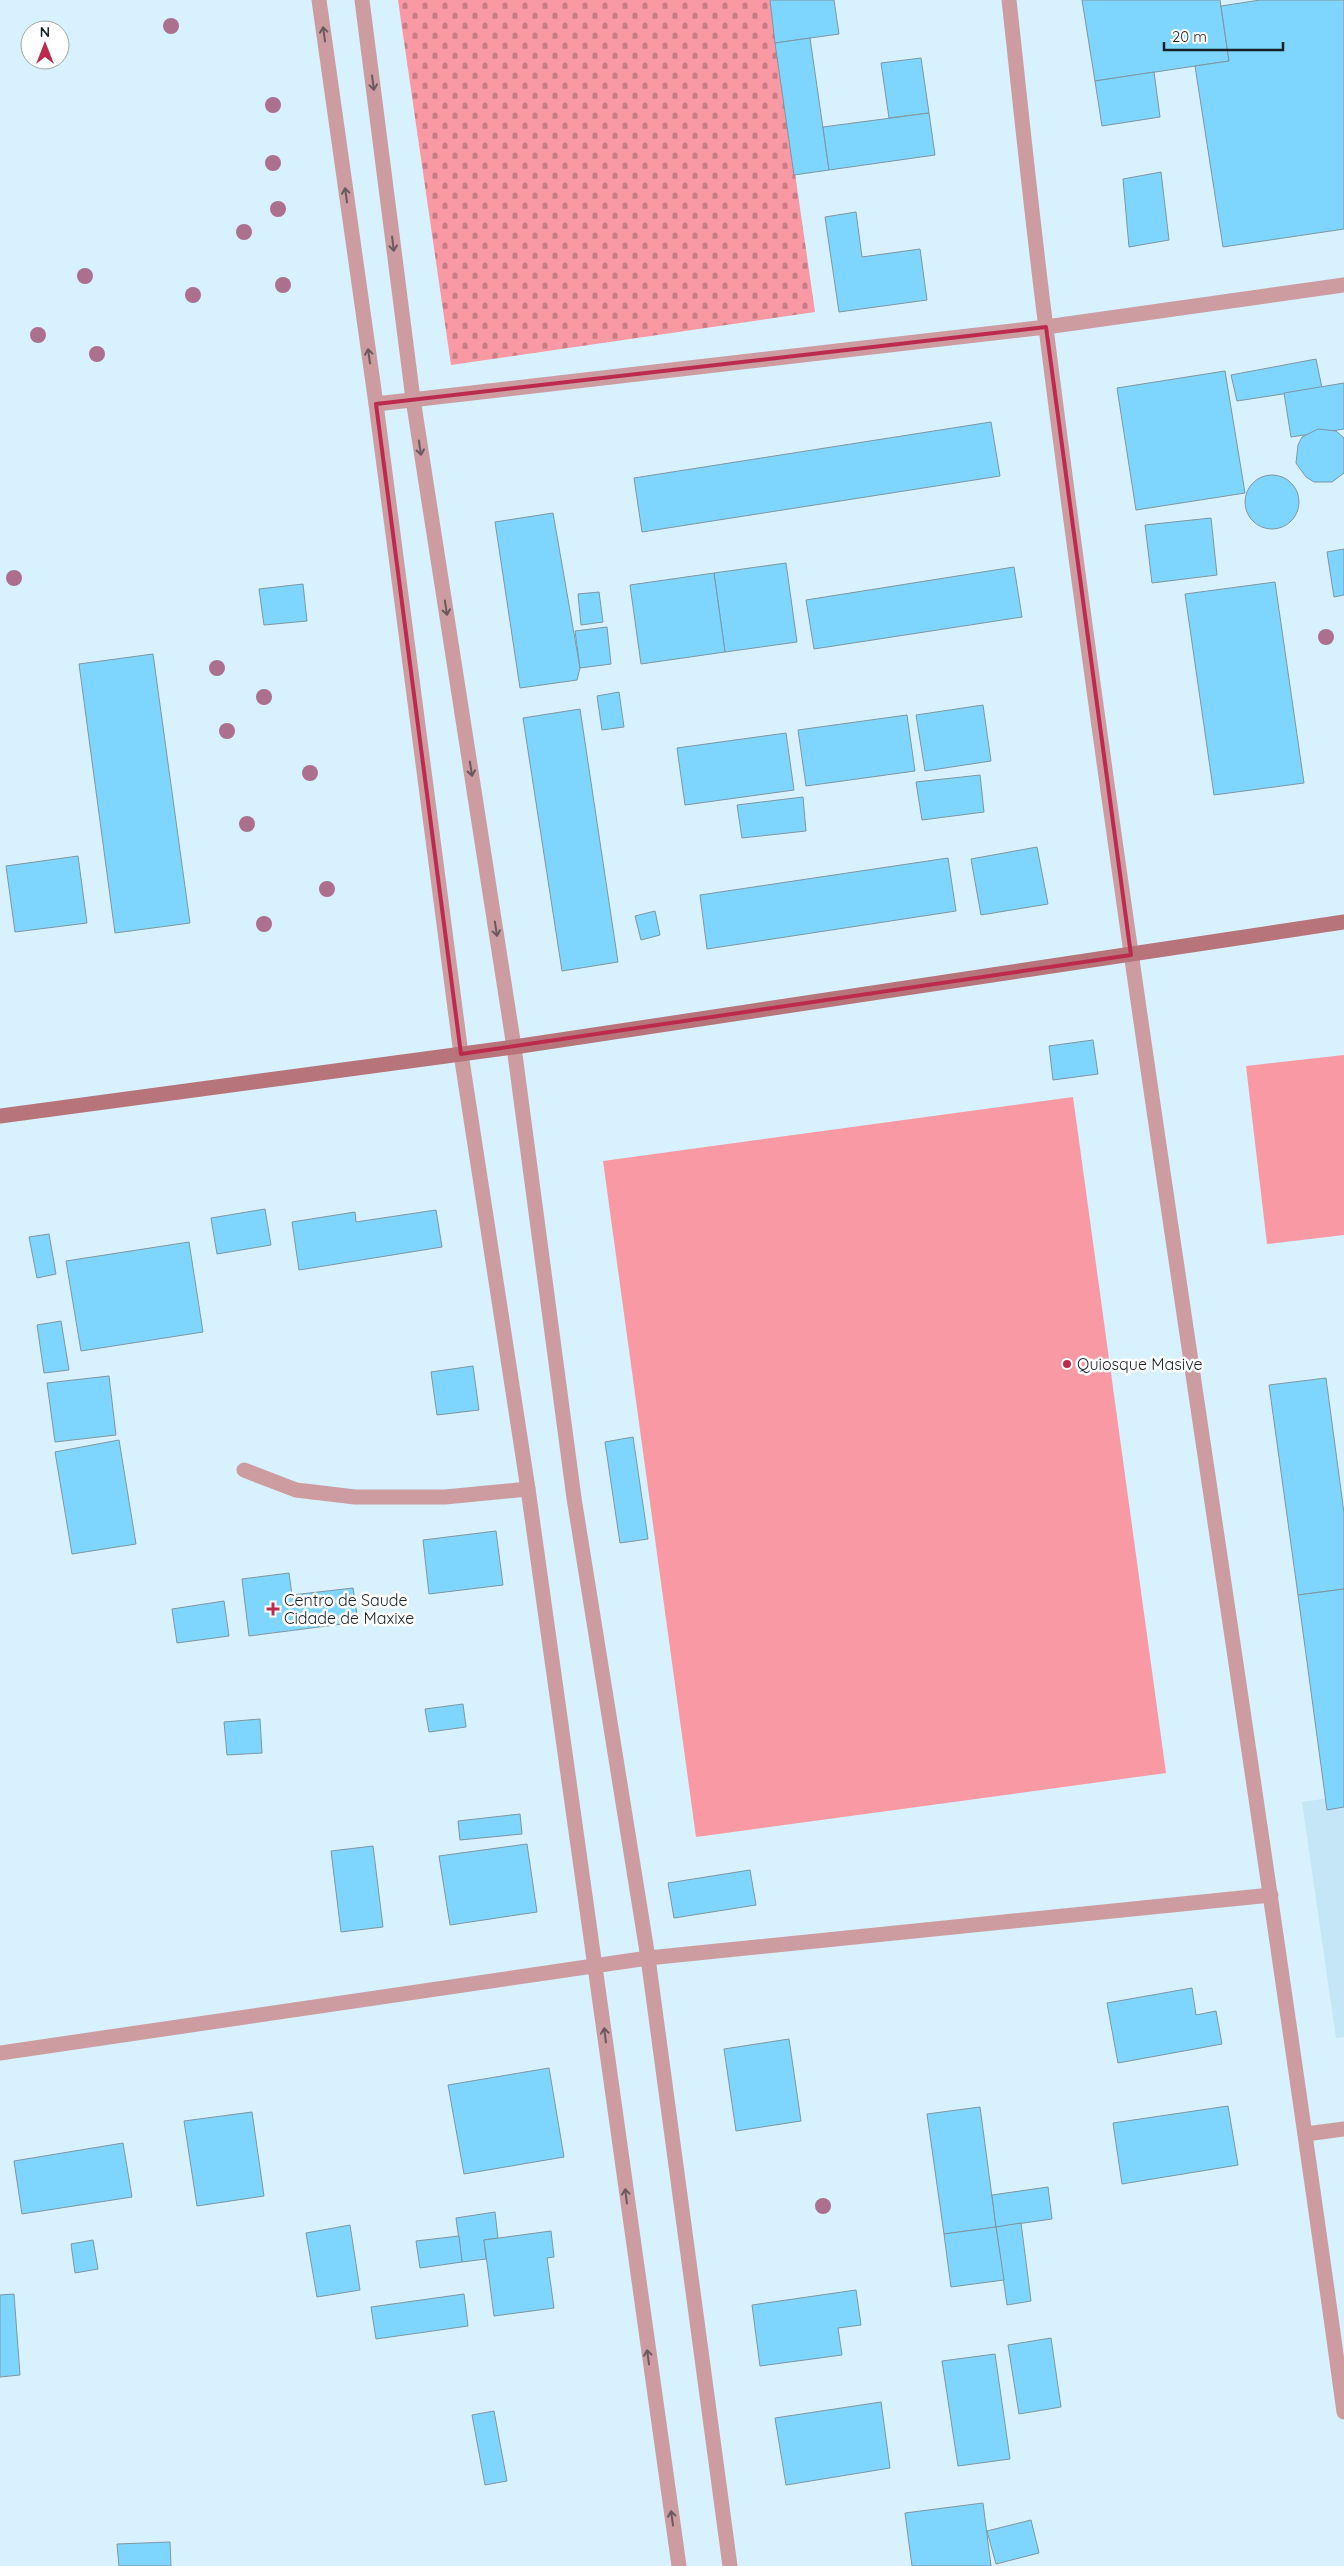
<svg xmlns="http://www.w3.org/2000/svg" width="1344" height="2566" font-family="Quicksand,sans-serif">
	<defs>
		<pattern id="cemetery-stones" width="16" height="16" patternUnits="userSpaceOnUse" patternTransform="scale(1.25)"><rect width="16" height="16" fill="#f999a4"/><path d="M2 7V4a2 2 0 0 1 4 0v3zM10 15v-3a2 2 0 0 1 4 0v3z" fill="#c97c85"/></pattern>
	</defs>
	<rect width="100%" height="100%" fill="#d7f1ff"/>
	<polygon fill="#c4e6f7" points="1344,1796 1344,2037 1336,2038 1302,1802"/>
	<polygon fill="url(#cemetery-stones)" points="398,0 770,0 815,312 451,365"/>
	<g fill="#f999a4">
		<polygon points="1344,1055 1344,1235 1267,1244 1246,1066"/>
		<polygon points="1073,1097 1166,1773 696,1837 603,1161"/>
	</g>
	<g fill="#7ed6fe" stroke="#7e96a2">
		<polygon points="770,0 834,0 839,34 775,43"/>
		<polygon points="1082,0 1220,0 1229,61 1095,81"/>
		<polygon points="1260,0 1344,0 1344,229 1223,247 1195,66 1229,61 1221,6"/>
		<polygon points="810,38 829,170 794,175 775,43"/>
		<polygon points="921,58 929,113 889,118 881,63"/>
		<polygon points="1154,72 1160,117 1102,126 1095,81"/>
		<polygon points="929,113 935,155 829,170 823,127"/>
		<polygon points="1161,172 1169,240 1129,247 1123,179"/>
		<polygon points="856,212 862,257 920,249 927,300 839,312 825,217"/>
		<polygon points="1316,359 1322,388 1237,401 1231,375"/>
		<polygon points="1225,371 1245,493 1136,510 1117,388"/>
		<polygon points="1344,383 1344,429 1291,437 1284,393"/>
		<polygon points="991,422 1000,476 642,532 634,478"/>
		<polygon points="1318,429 1336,431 1344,438 1344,473 1332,482 1314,482 1306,477 1296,463 1298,445 1302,437"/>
		<circle cx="1272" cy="502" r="27"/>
		<polygon points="553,513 580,668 577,680 520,688 495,522"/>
		<polygon points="1211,518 1217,575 1152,583 1145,525"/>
		<polygon points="1344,549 1344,595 1334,597 1327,552"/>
		<polygon points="786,563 797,642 725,652 714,573"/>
		<polygon points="1014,567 1022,617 814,649 806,600"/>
		<polygon points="714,573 725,652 641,664 630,585"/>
		<polygon points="1275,582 1304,783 1214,795 1185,594"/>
		<polygon points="303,584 307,621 264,625 259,589"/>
		<polygon points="599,592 603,622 581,625 578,594"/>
		<polygon points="607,627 611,664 580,668 575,631"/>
		<polygon points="153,654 190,923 115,933 79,664"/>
		<polygon points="619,692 624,727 602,730 597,696"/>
		<polygon points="983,705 991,761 925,771 916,715"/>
		<polygon points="580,709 618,962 562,971 523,718"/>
		<polygon points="907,715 915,771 806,786 798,730"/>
		<polygon points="786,733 794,790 685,805 677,748"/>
		<polygon points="980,775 984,812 922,820 916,782"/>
		<polygon points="803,797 806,831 742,838 737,805"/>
		<polygon points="1037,847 1048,904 981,915 971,859"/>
		<polygon points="78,856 87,923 15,932 6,866"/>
		<polygon points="948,858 956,911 707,949 700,895"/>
		<polygon points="655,911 660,935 641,940 635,916"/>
		<polygon points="1093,1040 1098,1074 1053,1080 1049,1046"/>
		<polygon points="265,1209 271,1245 217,1254 211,1218"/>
		<polygon points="436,1210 442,1247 299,1270 292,1222 355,1212 356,1222"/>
		<polygon points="49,1234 56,1274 37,1278 29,1237"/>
		<polygon points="189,1242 203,1332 81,1351 66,1261"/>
		<polygon points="61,1321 69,1370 44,1373 37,1325"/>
		<polygon points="473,1366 479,1410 437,1415 431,1372"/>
		<polygon points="109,1376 116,1435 55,1442 47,1383"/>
		<polygon points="1326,1378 1344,1513 1344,1589 1298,1595 1269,1385"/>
		<polygon points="633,1437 648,1539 620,1543 605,1442"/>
		<polygon points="119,1440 136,1544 72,1554 55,1452"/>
		<polygon points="496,1531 503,1585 429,1594 423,1540"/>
		<polygon points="289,1573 292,1595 353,1588 358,1622 249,1636 242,1579"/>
		<polygon points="1344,1589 1344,1807 1327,1810 1298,1595"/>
		<polygon points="224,1601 229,1636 177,1643 172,1609"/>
		<polygon points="463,1704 466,1727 429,1732 425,1709"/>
		<polygon points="260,1719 262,1753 227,1755 224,1722"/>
		<polygon points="520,1814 522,1834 460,1840 458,1821"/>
		<polygon points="527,1844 537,1912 450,1925 439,1856"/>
		<polygon points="373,1846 383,1927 341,1932 331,1851"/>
		<polygon points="750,1870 756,1905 674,1918 668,1883"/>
		<polygon points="1192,1988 1196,2015 1216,2011 1222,2044 1118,2063 1107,2003"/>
		<polygon points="789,2039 801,2121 736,2131 724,2049"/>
		<polygon points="549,2068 564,2157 464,2174 448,2085"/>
		<polygon points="1228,2106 1238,2165 1122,2184 1113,2123"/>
		<polygon points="980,2107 996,2227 944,2234 927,2114"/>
		<polygon points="252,2112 264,2196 197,2206 184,2121"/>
		<polygon points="123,2143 132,2197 22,2214 14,2161"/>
		<polygon points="1048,2187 1052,2219 996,2227 992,2195"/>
		<polygon points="495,2212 498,2238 484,2240 486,2259 462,2262 456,2218"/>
		<polygon points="1021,2223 1031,2301 1007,2305 996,2227"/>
		<polygon points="350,2225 360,2290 317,2297 306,2233"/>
		<polygon points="996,2227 1004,2280 951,2287 944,2234"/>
		<polygon points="551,2231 554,2257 547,2258 554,2308 494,2316 484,2240"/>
		<polygon points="459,2236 462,2262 420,2268 416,2241"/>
		<polygon points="93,2240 98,2269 75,2273 71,2244"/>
		<polygon points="856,2290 861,2325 838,2328 842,2355 760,2366 752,2305"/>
		<polygon points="14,2294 20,2375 0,2377 0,2295"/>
		<polygon points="464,2294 468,2326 376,2339 371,2307"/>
		<polygon points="1051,2338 1061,2407 1019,2414 1008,2345"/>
		<polygon points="995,2354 1010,2459 958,2466 942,2361"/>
		<polygon points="881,2402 890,2468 786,2485 775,2418"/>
		<polygon points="494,2411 507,2481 485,2485 472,2415"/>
		<polygon points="983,2503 991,2566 912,2566 905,2513"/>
		<polygon points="1031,2520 1039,2553 996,2564 987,2531"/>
		<polygon points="170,2542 171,2566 119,2566 117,2544"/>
	</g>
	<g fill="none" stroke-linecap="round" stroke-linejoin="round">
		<g stroke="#cc9ca0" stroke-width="15">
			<path d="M1009,0C1021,109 1032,219 1046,328C1134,1025 1249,1717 1344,2412"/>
			<polyline points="376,404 1046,327 1344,285"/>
			<polyline points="244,1470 296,1490 355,1497 445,1497 528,1489"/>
			<polyline points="0,2053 648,1958 1271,1895"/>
			<polyline points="1306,2134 1344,2129"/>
		</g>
		<g stroke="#cc9ca0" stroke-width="15">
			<polyline points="319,0 376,404 461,1054 528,1489 679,2566"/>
			<polyline points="362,0 413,399 514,1047 574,1498 648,1958 730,2566"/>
		</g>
		<polyline stroke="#b8747b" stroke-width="15" points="0,1116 514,1047 1344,922"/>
	</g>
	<g fill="#ac6f8d">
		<circle cx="171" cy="26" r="8"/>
		<circle cx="273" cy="105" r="8"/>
		<circle cx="273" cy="163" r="8"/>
		<circle cx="278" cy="209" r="8"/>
		<circle cx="244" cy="232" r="8"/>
		<circle cx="85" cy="276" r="8"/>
		<circle cx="283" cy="285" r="8"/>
		<circle cx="193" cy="295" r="8"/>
		<circle cx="38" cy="335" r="8"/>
		<circle cx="97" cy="354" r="8"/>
		<circle cx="14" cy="578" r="8"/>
		<circle cx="1326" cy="637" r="8"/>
		<circle cx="217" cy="668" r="8"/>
		<circle cx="264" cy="697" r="8"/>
		<circle cx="227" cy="731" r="8"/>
		<circle cx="310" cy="773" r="8"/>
		<circle cx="247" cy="824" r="8"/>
		<circle cx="327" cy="889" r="8"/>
		<circle cx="264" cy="924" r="8"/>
		<circle cx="823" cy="2206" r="8"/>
	</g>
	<defs><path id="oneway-shaft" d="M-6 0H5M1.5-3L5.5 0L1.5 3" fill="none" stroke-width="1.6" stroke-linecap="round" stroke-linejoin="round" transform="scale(1.25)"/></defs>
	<g stroke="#69595d">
		<use href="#oneway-shaft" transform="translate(324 34) rotate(-98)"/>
		<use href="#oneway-shaft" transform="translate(373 83) rotate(83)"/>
		<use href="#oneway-shaft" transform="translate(346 195) rotate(-98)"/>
		<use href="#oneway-shaft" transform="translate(393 244) rotate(83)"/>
		<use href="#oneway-shaft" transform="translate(369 356) rotate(-98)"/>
		<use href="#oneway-shaft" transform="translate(420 448) rotate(81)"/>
		<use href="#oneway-shaft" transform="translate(446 608) rotate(81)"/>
		<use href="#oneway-shaft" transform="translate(471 769) rotate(81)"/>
		<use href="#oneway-shaft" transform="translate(496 929) rotate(81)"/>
		<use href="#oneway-shaft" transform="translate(605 2035) rotate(-97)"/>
		<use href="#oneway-shaft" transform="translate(626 2196) rotate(-97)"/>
		<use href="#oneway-shaft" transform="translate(648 2357) rotate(-98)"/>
		<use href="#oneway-shaft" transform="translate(672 2518) rotate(-98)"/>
	</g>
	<path fill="none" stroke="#bc2b4e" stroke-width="4" stroke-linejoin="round" d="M1046,327L1131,955L461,1054L376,404Z"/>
	<g fill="#bc2b4e" stroke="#fff" stroke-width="2">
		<circle cx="1067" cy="1364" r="5"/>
		<path d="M270.5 1601.5h5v5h5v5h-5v5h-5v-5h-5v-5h5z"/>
	</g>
	<g text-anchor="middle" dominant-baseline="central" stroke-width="5" stroke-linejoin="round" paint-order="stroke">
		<g font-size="16" fill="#182226" stroke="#fff" text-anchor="start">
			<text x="1077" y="1364">Quiosque Masive</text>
			<text x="284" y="1600">Centro de Saude<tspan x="284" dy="18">Cidade de Maxixe</tspan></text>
		</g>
	</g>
	<g transform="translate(45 45)"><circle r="24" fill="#ffffff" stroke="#a3a7a8"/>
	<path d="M0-4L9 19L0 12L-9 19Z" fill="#bc2b4e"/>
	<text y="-8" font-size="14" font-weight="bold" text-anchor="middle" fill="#182226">N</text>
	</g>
	<path d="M1164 42v8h119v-8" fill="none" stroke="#182226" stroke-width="2.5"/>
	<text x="1172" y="42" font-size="15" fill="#182226" stroke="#ffffff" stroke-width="4" paint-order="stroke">20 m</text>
</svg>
